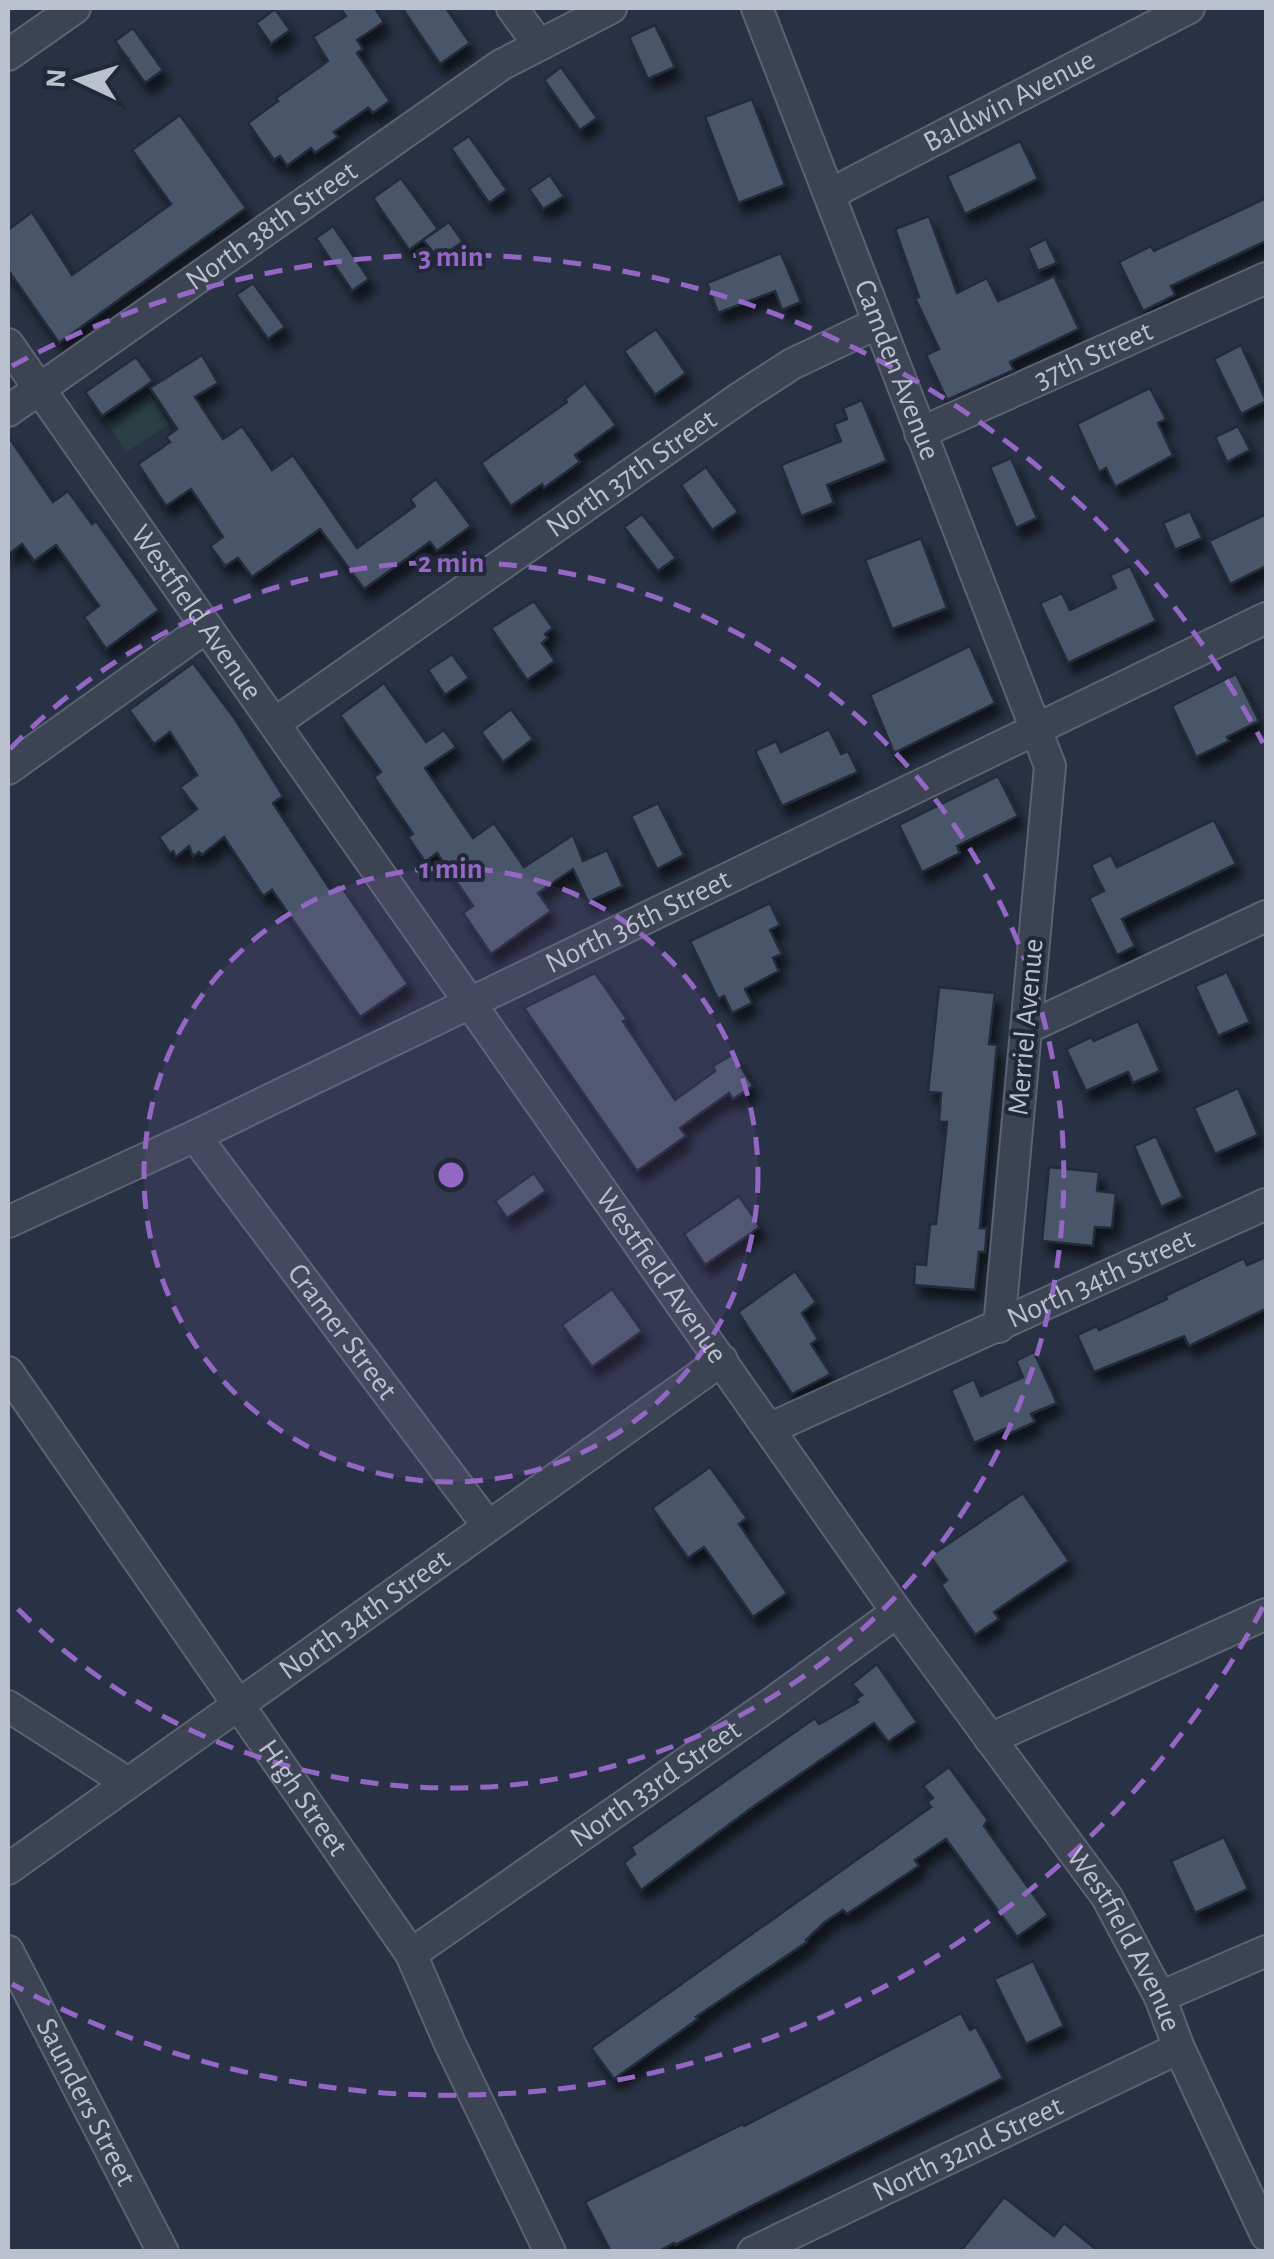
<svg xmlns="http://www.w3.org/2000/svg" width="1274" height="2259" font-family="'Alegreya Sans',sans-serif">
	<defs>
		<filter id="shadow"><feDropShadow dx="6" dy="11" stdDeviation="5" flood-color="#0009"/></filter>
	</defs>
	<rect width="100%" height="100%" fill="#283244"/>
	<polygon fill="#2a4045" points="149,393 169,424 126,452 106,421"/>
	<g fill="#4a5468" stroke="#232b3b" stroke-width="2.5" filter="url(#shadow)">
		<polygon points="340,8 375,8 384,22 357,40 363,49 357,53 390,101 373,113 368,108 334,132 338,137 315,153 311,148 287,166 280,156 274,160 248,123 278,101 276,98 328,61 313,37 346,16"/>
		<polygon points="402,8 446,8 470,43 440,64"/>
		<polygon points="275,9 290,30 271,44 256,23"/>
		<polygon points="655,25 675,67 648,79 629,37"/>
		<polygon points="133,28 163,70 145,83 115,41"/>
		<polygon points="561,67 597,118 580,130 544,80"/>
		<polygon points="752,99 785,185 738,203 705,117"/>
		<polygon points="180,115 246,208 59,343 8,270 8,230 32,212 72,275 171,204 132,150"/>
		<polygon points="469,136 507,190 489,203 451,148"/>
		<polygon points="1020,141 1038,179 965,214 947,176"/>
		<polygon points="550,175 564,196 543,209 529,189"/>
		<polygon points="401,178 438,229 423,240 449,222 463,242 438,258 423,240 409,250 373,198"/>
		<polygon points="1266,198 1266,241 1171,286 1175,295 1143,311 1119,262 1151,246 1154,251"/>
		<polygon points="929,216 957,293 987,278 998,301 1054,276 1079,329 1010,362 1014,370 947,400 926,355 939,349 915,298 919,297 895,229"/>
		<polygon points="333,226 369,279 352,291 316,238"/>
		<polygon points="1046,239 1057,263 1038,271 1028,248"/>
		<polygon points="781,253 801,302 782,310 775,291 718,313 707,283"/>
		<polygon points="253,283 285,327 268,339 236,295"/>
		<polygon points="656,329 686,373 655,395 624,351"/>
		<polygon points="1241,345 1266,401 1241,414 1214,359"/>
		<polygon points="202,355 218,383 195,397 223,439 242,426 272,470 293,455 357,548 415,506 410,499 436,479 471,526 437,551 430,542 364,589 320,529 252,577 238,558 225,566 210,546 223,537 191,489 166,506 138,464 170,442 166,437 177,429 150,388"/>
		<polygon points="136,357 153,381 102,416 85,392"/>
		<polygon points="585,383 616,425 575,455 580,462 544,488 542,484 511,506 481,463 567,402 565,399"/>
		<polygon points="1150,388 1166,419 1158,423 1173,455 1115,487 1106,468 1099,472 1077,424"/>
		<polygon points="862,400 887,461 827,485 834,503 801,516 781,465 841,441 834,424 847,419 843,408"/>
		<polygon points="1238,426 1250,450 1227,462 1215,437"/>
		<polygon points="8,436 53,502 68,491 92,524 96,521 159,610 106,649 84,617 99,606 56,545 34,561 22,544 8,555"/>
		<polygon points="1011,458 1037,518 1016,528 990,467"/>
		<polygon points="706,467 738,512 712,530 681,485"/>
		<polygon points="1190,511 1202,538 1175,550 1163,523"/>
		<polygon points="642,514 676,558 658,571 624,527"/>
		<polygon points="1266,514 1266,566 1230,584 1209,541"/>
		<polygon points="921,538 947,608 892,629 865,560"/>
		<polygon points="1130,566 1156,621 1068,663 1040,603 1062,593 1070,610 1116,588 1110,575"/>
		<polygon points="534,601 553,628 545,634 548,638 542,643 555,661 527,680 491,628"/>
		<polygon points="970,646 995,703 894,753 870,695"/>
		<polygon points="452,654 469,678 445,695 428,670"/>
		<polygon points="193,663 235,719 283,796 273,803 330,889 339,883 408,984 360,1017 272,890 263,896 224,837 202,855 199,852 193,856 189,846 176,857 173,851 170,853 159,837 197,809 180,787 197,775 170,732 154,744 129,710"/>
		<polygon points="1236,674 1259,721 1227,737 1229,741 1196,757 1172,706"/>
		<polygon points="384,683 426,742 444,730 456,747 425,768 473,838 494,823 524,867 573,835 583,861 607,850 623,886 588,902 573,869 538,893 551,911 491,954 463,913 473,906 437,853 425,862 408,837 413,834 374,777 381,772 340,715"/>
		<polygon points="511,709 533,739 503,762 481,732"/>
		<polygon points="829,729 841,754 848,751 858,772 782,806 755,751 776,741 781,752"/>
		<polygon points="998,776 1018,816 957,846 960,853 922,872 899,825"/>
		<polygon points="658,803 684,855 657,869 631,816"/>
		<polygon points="1214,820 1236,864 1122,919 1135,946 1117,955 1089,898 1104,891 1091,865 1111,855 1117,867"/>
		<polygon points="770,903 780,925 770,930 782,954 773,958 779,971 745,989 752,1003 732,1013 724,996 718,999 690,941"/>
		<polygon points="1227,972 1250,1022 1218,1036 1195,986"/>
		<polygon points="595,973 627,1019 623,1021 675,1100 715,1071 713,1066 733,1054 753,1086 733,1099 729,1093 680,1128 686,1136 637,1171 524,1008"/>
		<polygon points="939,987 995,993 989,1044 997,1045 980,1228 987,1228 985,1252 979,1252 975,1290 914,1285 915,1264 926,1265 930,1224 936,1224 947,1122 939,1122 941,1093 928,1092"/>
		<polygon points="1138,1021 1160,1071 1133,1083 1128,1072 1086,1091 1066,1049 1091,1037 1094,1041"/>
		<polygon points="1238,1088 1258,1135 1215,1154 1194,1108"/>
		<polygon points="1156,1136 1183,1197 1161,1207 1134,1146"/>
		<polygon points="1049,1167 1099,1172 1097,1191 1116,1193 1112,1228 1095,1227 1093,1246 1042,1241"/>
		<polygon points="534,1173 546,1191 507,1218 495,1201"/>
		<polygon points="739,1196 760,1227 705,1265 684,1234"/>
		<polygon points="1266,1257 1266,1309 1189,1346 1184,1336 1094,1372 1077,1335 1097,1326 1099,1330 1167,1299 1165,1296 1244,1258 1247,1265"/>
		<polygon points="795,1271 816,1302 802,1313 818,1339 811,1344 831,1374 792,1394 738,1312"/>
		<polygon points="612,1289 642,1331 592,1367 562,1325"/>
		<polygon points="1034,1352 1057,1403 1031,1414 1035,1422 1009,1434 1007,1428 974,1443 951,1390 974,1379 981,1396 1023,1377 1016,1361"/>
		<polygon points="710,1467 747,1518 739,1524 787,1593 753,1617 704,1547 688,1558 652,1508"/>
		<polygon points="1023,1493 1069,1561 994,1612 999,1619 975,1635 941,1585 947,1580 930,1556"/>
		<polygon points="877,1664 917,1722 888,1742 874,1723 750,1809 641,1890 624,1863 635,1854 631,1847 815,1718 819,1724 858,1702 856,1699 862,1695 852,1684"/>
		<polygon points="949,1767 988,1820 984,1826 1048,1915 1017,1937 946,1839 915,1860 919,1866 847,1914 843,1910 825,1922 806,1940 807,1942 696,2017 698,2019 614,2079 591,2048 931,1807 927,1802 933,1798 923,1786"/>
		<polygon points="1224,1837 1248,1889 1195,1913 1171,1861"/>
		<polygon points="1033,1961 1064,2026 1026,2044 994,1979"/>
		<polygon points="961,2013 970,2030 976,2027 1003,2078 675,2245 674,2243 657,2252 611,2252 585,2202 743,2124 744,2126"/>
		<polygon points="1004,2197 1054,2236 1064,2223 1099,2252 960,2252"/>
	</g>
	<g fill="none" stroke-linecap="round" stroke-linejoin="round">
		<g stroke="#5b6271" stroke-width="34">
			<g id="minor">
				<polyline points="512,8 539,45"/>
				<path id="s1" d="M757,8L1050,766L999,1327"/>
				<polyline points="8,55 75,8"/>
				<path id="s2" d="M830,194L1189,8"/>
				<path id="s3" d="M8,344L897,1612L1107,1897L1160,1997L1179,2048L1266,2235"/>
				<path id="s4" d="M8,411L501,65L611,8"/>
				<path id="s5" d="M920,433L1266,278"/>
				<path id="s6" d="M275,723L741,397L792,364L878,323"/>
				<polyline points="8,769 205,628"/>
				<polyline points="1027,1028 1266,916"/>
				<path id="s7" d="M195,1136L488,1526"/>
				<path id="s8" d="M8,1222L195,1136L1266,618"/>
				<path id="s9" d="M8,1372L411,1954L450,2044L550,2252"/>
				<path id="s10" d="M771,1428L1266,1204"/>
				<polyline points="8,1706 128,1783"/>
				<polyline points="990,1739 1266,1614"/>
				<path id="s11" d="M8,1869L722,1360"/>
				<path id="s12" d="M8,1951L163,2252"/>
				<path id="s13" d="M411,1954L772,1703L897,1612"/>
				<polyline points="1160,1997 1266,1951"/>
				<path id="s14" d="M753,2252L1179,2048"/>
			</g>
		</g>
		<use href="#minor" stroke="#3c4453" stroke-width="30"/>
	</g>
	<circle cx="451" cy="1175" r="307" fill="#9467c5" fill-opacity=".12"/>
	<g fill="none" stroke="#9467c5" stroke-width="5" stroke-dasharray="18 12">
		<circle cx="451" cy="1175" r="307"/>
		<path d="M10 749A613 613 0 1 1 10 1601"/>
		<path d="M1263 1607A920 920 0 0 1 12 1984M12 366A920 920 0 0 1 1263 743"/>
	</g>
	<g text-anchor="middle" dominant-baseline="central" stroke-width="8" stroke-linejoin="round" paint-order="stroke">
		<g font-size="30" fill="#bac0cd" stroke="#212939">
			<text stroke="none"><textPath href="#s2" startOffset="202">Baldwin Avenue</textPath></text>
			<text stroke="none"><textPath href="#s4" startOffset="322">North 38th Street</textPath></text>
			<text stroke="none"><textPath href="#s5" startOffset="190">37th Street</textPath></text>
			<text stroke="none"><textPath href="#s1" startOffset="388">Camden Avenue</textPath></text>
			<text stroke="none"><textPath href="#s6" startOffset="435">North 37th Street</textPath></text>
			<text stroke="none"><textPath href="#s3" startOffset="328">Westfield Avenue</textPath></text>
			<text stroke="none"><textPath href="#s8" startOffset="698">North 36th Street</textPath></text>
			<text transform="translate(1026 1027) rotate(-85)">Merriel Avenue</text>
			<text stroke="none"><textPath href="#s3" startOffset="1138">Westfield Avenue</textPath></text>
			<text stroke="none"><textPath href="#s10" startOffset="362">North 34th Street</textPath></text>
			<text stroke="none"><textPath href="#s7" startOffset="245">Cramer Street</textPath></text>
			<text stroke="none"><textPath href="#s11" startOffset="438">North 34th Street</textPath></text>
			<text stroke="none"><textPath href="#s13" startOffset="298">North 33rd Street</textPath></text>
			<text stroke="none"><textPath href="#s9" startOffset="518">High Street</textPath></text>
			<text stroke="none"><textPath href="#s3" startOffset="1948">Westfield Avenue</textPath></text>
			<text stroke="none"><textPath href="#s12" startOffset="170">Saunders Street</textPath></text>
			<text stroke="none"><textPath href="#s14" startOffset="238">North 32nd Street</textPath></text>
		</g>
	</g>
	<circle cx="451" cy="1175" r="15" fill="#9467c5" stroke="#212939" stroke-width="5"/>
	<g font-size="30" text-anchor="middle" font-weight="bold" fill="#9467c5" stroke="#212939" stroke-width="8" stroke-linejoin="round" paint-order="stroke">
		<text x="451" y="266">3 min</text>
		<text x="451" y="572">2 min</text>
		<text x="451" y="878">1 min</text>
	</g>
	<rect width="1274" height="2259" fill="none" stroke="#bac0cd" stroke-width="20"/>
	<g transform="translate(80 80) rotate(274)" stroke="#212939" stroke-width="8" paint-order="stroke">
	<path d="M0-8L18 38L0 25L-18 38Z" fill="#bac0cd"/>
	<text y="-15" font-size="28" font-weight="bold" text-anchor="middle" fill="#bac0cd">N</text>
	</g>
</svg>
